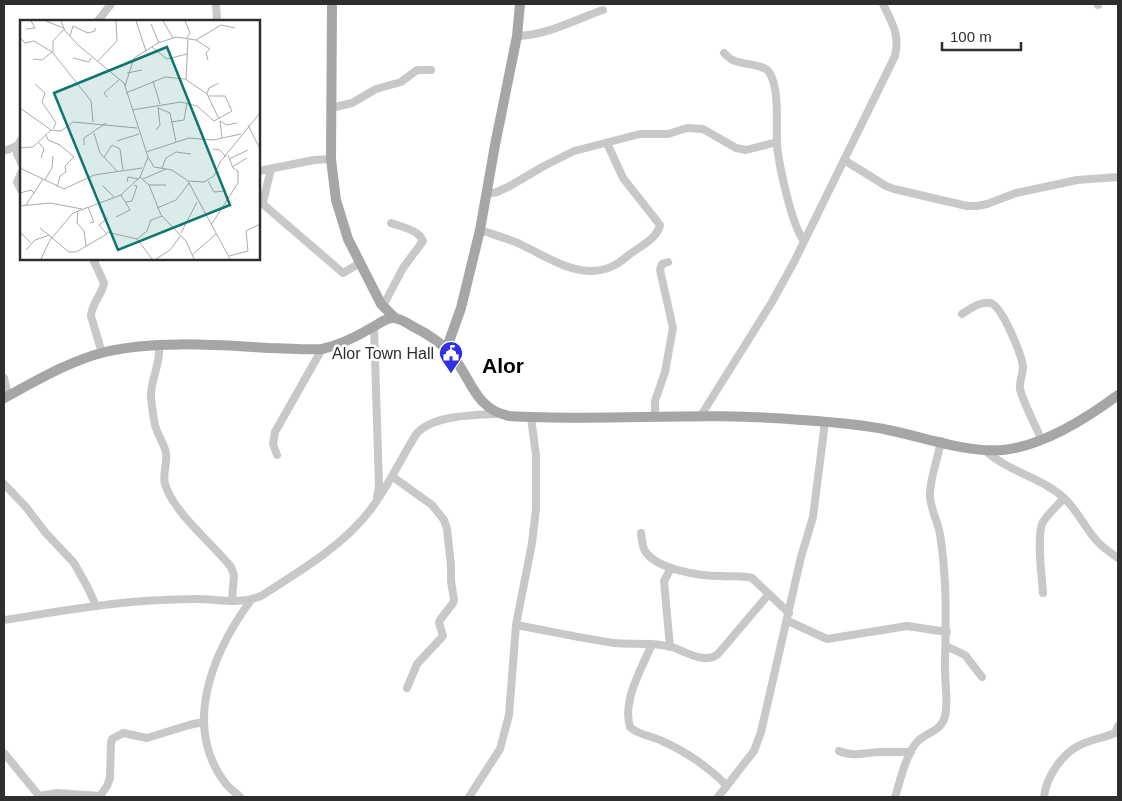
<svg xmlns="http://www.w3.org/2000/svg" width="1122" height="801" font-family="Helvetica,sans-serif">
	<rect width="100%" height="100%" fill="#fff"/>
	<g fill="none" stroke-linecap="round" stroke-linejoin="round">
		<g stroke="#c8c8c8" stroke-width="8">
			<polyline points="216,4 217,19"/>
			<polyline points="1098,4 1098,5"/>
			<polyline points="98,21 111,4"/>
			<path d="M517,36C546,36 576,19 603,10"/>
			<path d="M724,53C727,56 730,59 733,60C742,65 764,64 769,72C780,88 776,126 777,145C779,166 792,226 804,241"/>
			<polyline points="331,108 352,103 376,89 401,82 417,70 431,70"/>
			<polyline points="17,146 17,154 21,163"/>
			<polyline points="4,151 17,146 21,140"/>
			<polyline points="844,160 886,186 894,189 967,206 977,206 987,204 1016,193 1077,180 1118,177"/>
			<polyline points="271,169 263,202 264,205 343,273 360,263"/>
			<polyline points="259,171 314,160 331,159"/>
			<polyline points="21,173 17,182 21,190"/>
			<polyline points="487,194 497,192 510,186 544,166 574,151 640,134 668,134 687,128 703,129 736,148 746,150 777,142"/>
			<path d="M480,230C495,235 510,239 524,246C551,259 583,282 615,265C621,262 627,256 633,252C644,244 657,238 660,225L623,178L607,143"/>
			<path d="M93,259L104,283C102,295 91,304 91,316L102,353"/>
			<path d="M383,306L403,268L423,241C419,230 402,227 391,223"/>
			<path d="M962,314C970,309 980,301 990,303C1002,305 1021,354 1023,366C1023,374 1019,382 1020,389C1023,402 1036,426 1041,439"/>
			<polyline points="374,327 379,486 377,497"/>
			<path d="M159,346C161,365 150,379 151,398C152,406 153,416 155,425C157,434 164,443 166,453C168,463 162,473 165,484C173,512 213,544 231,567L234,575L232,601"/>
			<polyline points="4,378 8,395"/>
			<polyline points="655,417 655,401 665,372 673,328 660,270 662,264 668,262"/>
			<path d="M700,417L772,302L794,262L895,56C900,34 892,23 883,4"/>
			<path d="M985,450C1008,472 1041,477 1064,498C1078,511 1085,528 1097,541C1103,548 1111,553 1118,558"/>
			<polyline points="277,455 273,444 275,432 322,349"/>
			<polyline points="393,477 432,505 444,520 447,529 451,566 451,581 454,600 453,603 440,620 439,623 443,636 417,664 407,688"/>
			<polyline points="4,484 26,507 45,532 74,563 88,588 96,606"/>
			<path d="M641,533C642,539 642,546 645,551C657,570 701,576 721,576C732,577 742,575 752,578L789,613"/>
			<path d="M1043,593C1042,578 1036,534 1043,522C1048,514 1057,506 1064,498"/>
			<path d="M4,620C50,613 97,604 144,601C161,600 179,599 197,599C219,599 240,605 261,596C300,571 343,546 371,509C389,485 401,458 417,433C434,415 474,415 497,414"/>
			<polyline points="788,621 827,639 907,626 947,632"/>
			<path d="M516,625C549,631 581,638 614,643C633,645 653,642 672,647C684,651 706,665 718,654L769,594"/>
			<path d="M652,644C642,668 622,700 630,727C638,735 652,736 662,741C685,751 710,768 727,786"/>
			<polyline points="946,646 965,655 982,677"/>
			<polyline points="670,647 664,581 671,568"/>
			<path d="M839,751C852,757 865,753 879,752C889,752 900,752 911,752"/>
			<polyline points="4,753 40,797"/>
			<polyline points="39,796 57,793 100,796 107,786 110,778 111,743 112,739 123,733 147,738 189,725 203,722"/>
			<path d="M240,797C236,793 230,789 226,784C181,726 213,652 251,600"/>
			<polyline points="469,797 500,749 509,715 516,625 532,543 536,509 536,455 531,418"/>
			<polyline points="718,797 754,751 761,732 801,557 813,517 825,422"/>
			<path d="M895,797C900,782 906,753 918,741C927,732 942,731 945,716C949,699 944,681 945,663C946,619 947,578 940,534C938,522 931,510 930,497C929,480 938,459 941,441"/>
			<path d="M1044,797C1046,778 1061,755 1078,746C1089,740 1103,738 1115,733L1118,726"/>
		</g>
		<g stroke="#a6a6a6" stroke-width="10">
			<polyline points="332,4 331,159 336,200 348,239 381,304 394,317"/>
			<polyline points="446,350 461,308 480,230 495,145 517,36 520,4"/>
			<path d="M4,398C36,381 69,361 105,352C155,340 217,345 269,348C287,348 305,350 322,349C340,345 356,337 371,328C378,325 384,319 391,318C398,317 406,322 412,326C426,333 442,343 452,355C472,380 475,409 509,416C606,422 704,411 801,420C830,422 860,424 888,430C924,437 966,453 1003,450C1043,446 1087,418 1118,395"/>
		</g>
	</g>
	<defs>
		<g id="civic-pin" transform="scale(1.25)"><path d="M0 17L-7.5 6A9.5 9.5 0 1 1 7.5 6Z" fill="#3131e3" stroke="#fff"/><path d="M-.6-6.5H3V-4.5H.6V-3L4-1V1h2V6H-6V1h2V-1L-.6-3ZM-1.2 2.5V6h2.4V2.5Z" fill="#fff"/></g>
	</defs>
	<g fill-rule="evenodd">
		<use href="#civic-pin" x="451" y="353"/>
	</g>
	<g text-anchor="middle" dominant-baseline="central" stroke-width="5" stroke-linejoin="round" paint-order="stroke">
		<g font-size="16" fill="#2e2e2e" stroke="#fff" text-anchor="end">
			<text x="434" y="353">Alor Town Hall</text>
		</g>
		<g font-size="21" font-weight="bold" fill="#000" stroke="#fff">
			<text x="503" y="365">Alor</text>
		</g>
	</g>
	<g transform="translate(20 20)">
		<rect width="240" height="240" fill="#fff"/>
		<path fill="none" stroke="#ababab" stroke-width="1" d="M26,1L43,8M41,1L45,11L58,25L104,63L128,137L120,157L129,165L141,195L166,221L174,239M116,1L126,31M143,1L153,18M165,1L170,13L166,19M131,4L139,23M6,9L15,8L11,1M44,9L33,21V33L71,81L73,102M50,16L53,6L68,13L75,11V8M0,18L5,23L14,21L32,32M176,20L190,29L186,33L188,40M132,27L147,39L167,34M53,38L69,42L71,38M13,39L22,40L32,32M77,42L97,21L96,1M107,53L122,50M166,59L168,19M133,61L140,84M15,64L25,73L22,82L36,103L33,109M105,66L114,38L138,23L156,17L176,20L201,5L215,8M106,73L145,57L165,59L187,74L199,99M187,74L189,68L199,63M87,77L84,73L100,59M0,88L31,110M138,88L150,93L156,122M112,90L161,82L177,86L194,101L212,91L205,76H188M200,101L207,105L217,103M200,101L202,118M151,102L164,100L167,83M228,105L240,129M136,110L140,105L138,87M74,113L80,133L97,151M26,115L28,120L40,125L54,137L45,146L46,152L40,156L37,167M97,121L119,114M19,123L24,129L21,138M64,125V118L86,103M0,128L13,127L31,110L41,111L53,102L117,108M193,129L200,130L206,137M126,132L169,118L193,120L221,114M84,137L92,125L100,129L103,150M128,137L134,147L152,150L168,161L210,239M209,139L228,130M212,147L227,138M0,148L44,169L74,155L122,148M142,148L146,138L156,132L171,134M123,159L146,149M25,160L32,148L33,136M168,161L184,162L194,156L200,142L240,93M188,161L194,172L204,171L207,179M107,162L108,157L119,159M129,165H146M83,166L94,177M0,173L11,170L14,173M106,182L112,181L117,166L114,165M6,185L23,159M0,186L30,183L62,189M68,187L74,202L70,203M137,188L156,180L169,163M58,191L57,203L64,211L66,226M96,197L110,190L101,175M191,205L218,163V151L213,148L208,135M20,208L49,232H56L87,214L79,205L88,198M0,212L11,223M87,212L117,219L132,239M161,213L177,182M117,219L127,211L131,200L142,196M6,230L15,220L30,215M172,235L196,214M209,236L228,231L226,211L240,204M21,239L30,220L53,193L101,175L120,157M136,239L150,230L161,215"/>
		<path fill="#0f766e" fill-opacity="0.15" stroke="#0f766e" stroke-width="2.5" d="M147,27L210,185L98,230L34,73Z"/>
		<rect width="240" height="240" fill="none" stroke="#2e2e2e" stroke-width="2.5"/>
	</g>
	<rect width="1122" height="801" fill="none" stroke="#2e2e2e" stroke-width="10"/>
	<path d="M942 42v8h79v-8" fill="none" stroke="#2e2e2e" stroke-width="2.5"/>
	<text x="950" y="42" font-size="15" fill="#2e2e2e" stroke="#ffffff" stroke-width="4" paint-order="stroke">100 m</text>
</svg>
